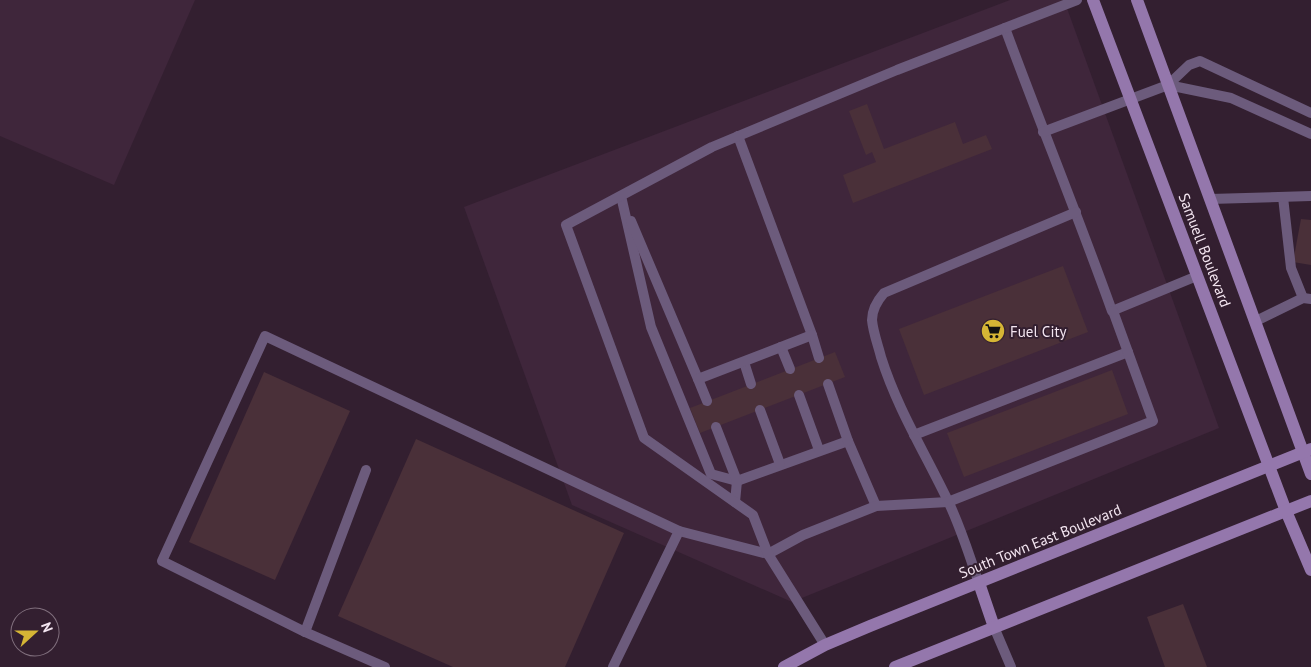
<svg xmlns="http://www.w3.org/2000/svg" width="1311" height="667" font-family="'PT Sans',sans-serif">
	<rect width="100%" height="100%" fill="#331f30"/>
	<g fill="#3f263b">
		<polygon points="0,0 195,0 114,185 0,136"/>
		<polygon points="1010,0 1064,0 1219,428 792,602 572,505 464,207"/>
	</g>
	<g fill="#4a3039">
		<polygon points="867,104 884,149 955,122 963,144 986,135 992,149 853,203 843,175 876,162 872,152 866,155 849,111"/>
		<polygon points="1301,219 1311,220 1311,265 1293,262"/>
		<polygon points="1063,266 1088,332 924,395 899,329"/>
		<polygon points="835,352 845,377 700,433 690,408"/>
		<polygon points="1112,370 1128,414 964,477 947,433"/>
		<polygon points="264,372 350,411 275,580 189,542"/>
		<polygon points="416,439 624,533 565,667 453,667 338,616"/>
		<polygon points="1183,604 1207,667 1165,667 1147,617"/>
	</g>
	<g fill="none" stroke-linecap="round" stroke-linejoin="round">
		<g stroke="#6c5b7c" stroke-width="10">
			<path d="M1005,28C1040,123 1078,216 1112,311L1197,276"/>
			<polyline points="1168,85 1231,98 1311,134"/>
			<polyline points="1043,132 1168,85 1189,65 1200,61 1311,113"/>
			<polyline points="738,136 812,335 819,358"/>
			<polyline points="621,196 651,327 711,474 737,481 848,441 876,506"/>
			<polyline points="1283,197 1291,268 1303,298"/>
			<polyline points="1210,199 1311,196"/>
			<polyline points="631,221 698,379"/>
			<polyline points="1256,321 1303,298 1311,299"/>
			<polyline points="781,347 790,369"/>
			<polyline points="744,362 751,384"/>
			<polyline points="828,384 848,441"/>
			<polyline points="799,395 819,450"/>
			<polyline points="707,401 698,379 812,335"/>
			<polyline points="760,410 780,464"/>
			<polyline points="716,427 737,481 735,502"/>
			<polyline points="914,435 1128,352"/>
			<polyline points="366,470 305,632 385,667"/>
			<path d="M979,583C969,555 961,528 948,501C925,453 897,408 881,357C878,345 873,332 872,320C872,309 877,301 884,293L1076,212"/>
			<polyline points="994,627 1011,667"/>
			<polyline points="305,632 162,561 265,336 679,531 768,554 803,535 876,506 948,502 1153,421 1113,311"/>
			<polyline points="825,645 768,554 753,515 644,438 566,225 712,147 897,70 1077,0"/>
			<polyline points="613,667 679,531"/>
		</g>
		<g stroke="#9477ac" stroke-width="12">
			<polyline points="1093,0 1286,511 1311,570"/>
			<polyline points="1137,0 1311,474"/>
			<polyline points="979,583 994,627"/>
			<polyline points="784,667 825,645 870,626 1311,449"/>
			<polyline points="895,667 1311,501"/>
		</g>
	</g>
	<defs>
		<g id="supermarket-disc" transform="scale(1.25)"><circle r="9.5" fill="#d5b535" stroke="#331f30"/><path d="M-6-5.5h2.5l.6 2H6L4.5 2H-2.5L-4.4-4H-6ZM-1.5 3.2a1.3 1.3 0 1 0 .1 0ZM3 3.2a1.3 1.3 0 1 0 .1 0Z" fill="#111"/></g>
	</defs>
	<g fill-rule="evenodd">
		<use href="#supermarket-disc" x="993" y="331"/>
	</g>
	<g text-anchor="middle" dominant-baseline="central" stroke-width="4" stroke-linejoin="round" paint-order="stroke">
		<g font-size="15" fill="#f4e6f1" stroke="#331f30">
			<text transform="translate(1205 250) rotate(69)">Samuell Boulevard</text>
			<text transform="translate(1040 541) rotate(-22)">South Town East Boulevard</text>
		</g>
		<g font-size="15" fill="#f4e6f1" stroke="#331f30" text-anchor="start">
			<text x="1010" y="331">Fuel City</text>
		</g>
	</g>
	<g transform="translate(35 632) rotate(69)"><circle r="24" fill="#331f30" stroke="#806f7d"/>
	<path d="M0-4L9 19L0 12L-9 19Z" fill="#d5b535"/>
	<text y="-8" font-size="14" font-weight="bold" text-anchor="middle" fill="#f4e6f1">N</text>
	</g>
</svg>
